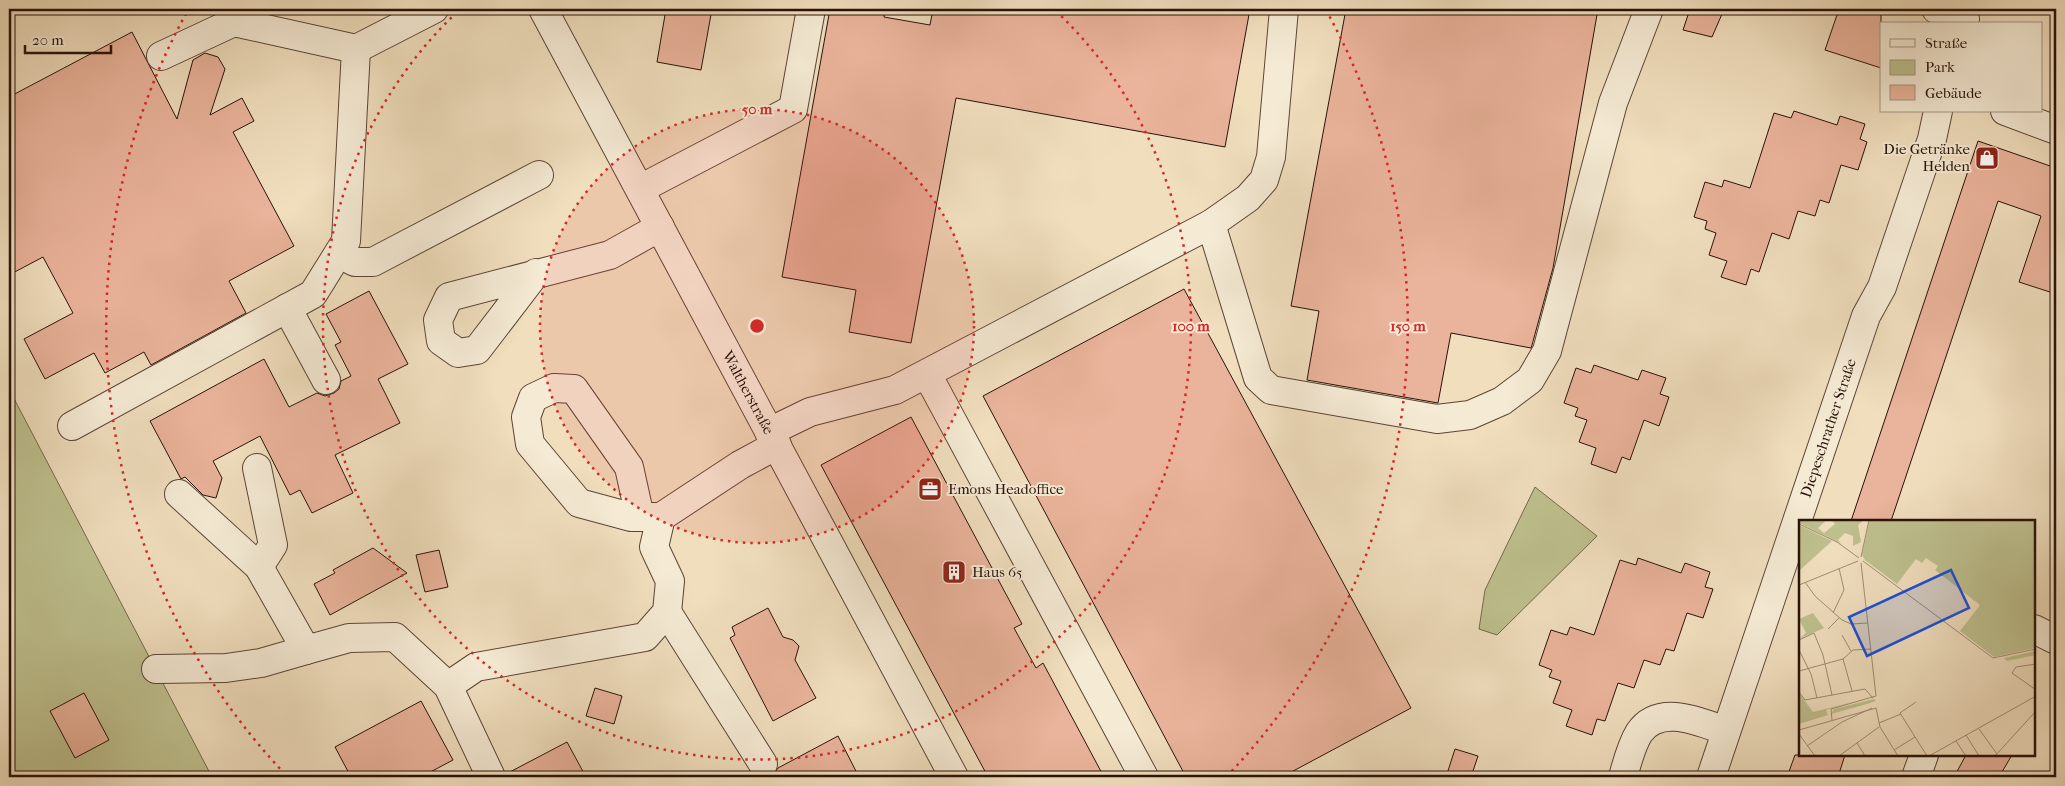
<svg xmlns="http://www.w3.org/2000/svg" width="2065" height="786" font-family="'IM FELL French Canon',serif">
	<rect width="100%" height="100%" fill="#f0debd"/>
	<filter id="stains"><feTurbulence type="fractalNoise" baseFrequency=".004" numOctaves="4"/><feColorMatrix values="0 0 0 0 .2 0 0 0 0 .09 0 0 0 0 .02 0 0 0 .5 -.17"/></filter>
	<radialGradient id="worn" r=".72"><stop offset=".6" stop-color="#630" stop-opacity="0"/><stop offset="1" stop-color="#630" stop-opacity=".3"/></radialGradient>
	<g fill="#bec08e" stroke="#74694c">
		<polygon points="9,389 212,777 9,777"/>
		<polygon points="1535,487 1597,536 1497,635 1479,629 1485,590"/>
	</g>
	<g fill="#eab39b" stroke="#291209">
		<polygon points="666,9 712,9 701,70 657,62"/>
		<polygon points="830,9 885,9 884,17 930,25 933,9 1250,9 1225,147 956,98 911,343 849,332 856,290 782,277"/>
		<polygon points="1346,9 1598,9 1553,268 1532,345 1531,348 1451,333 1438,403 1307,380 1319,311 1291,306"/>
		<polygon points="1690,9 1709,9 1722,14 1712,37 1683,30"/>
		<polygon points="1839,9 1881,9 1881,68 1825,50"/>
		<polygon points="132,32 177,119 193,60 205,53 218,57 225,69 210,115 242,98 254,121 233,132 294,246 229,281 246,313 151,365 144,352 105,373 94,353 45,379 24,339 73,313 43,257 9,275 9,97"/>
		<polygon points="1794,111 1837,125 1840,116 1865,124 1860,139 1867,142 1858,170 1841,165 1829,203 1820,200 1815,216 1798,211 1789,239 1772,233 1759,272 1751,269 1746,285 1721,277 1727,261 1709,255 1716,233 1705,229 1707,221 1694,217 1705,182 1722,187 1724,180 1750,188 1774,113 1791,118"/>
		<polygon points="1978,141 2056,168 2056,294 2019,282 2041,216 1998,201 1891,521 1851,521"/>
		<polygon points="1184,289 1411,708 1282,777 1186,777 983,396"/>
		<polygon points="369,291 408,364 378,379 400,423 335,455 353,493 312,513 300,490 290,495 260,436 213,461 222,478 216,498 203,495 185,477 181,479 150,421 264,359 289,407 317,393 325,396 334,393 339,389 341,381 351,376 335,345 341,342 326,314"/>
		<polygon points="1594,365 1638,380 1642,370 1666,378 1660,394 1669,397 1659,426 1644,420 1630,460 1622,457 1616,473 1591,464 1596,448 1579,442 1587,420 1575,416 1578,408 1564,403 1576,368 1591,373"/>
		<polygon points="911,417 1022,624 1014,628 1036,668 1043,663 1104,777 988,777 821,465"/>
		<polygon points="373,548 407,573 330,615 314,584 335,573 333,570"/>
		<polygon points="439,550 448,587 425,592 416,555"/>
		<polygon points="1638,558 1681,573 1685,563 1710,572 1705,587 1713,589 1703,618 1687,613 1674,651 1666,649 1660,665 1644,660 1634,688 1618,683 1605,721 1597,719 1592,735 1566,726 1572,710 1553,703 1561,681 1549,677 1552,670 1539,665 1551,630 1567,635 1570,627 1594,635 1620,560 1636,565"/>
		<polygon points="768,608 783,637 793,640 799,646 795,660 816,698 773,721 730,638 735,635 732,627"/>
		<polygon points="595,688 622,696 614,724 586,716"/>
		<polygon points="84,693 109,740 75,758 50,711"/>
		<polygon points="421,701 453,760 421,777 351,777 335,747"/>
		<polygon points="838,736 859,777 771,777 778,768"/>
		<polygon points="567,742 586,777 506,777 506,774"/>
		<polygon points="1455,749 1478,756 1471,777 1446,777"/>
		<polygon points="1795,755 1845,755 1838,777 1787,777"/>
		<polygon points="1966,755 2012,755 1999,777 1954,777"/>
	</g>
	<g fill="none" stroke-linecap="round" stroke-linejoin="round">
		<g stroke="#5b4536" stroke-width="30">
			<g id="minor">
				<path id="s1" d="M543,9L954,777"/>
				<polyline points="1936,9 1965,19"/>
				<polyline points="161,56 234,22 356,49 434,9"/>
				<polyline points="2005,111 2056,130"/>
				<polyline points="640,189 793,109 811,9"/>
				<polyline points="1211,224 1258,378 1271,390 1437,419 1470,415 1502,401 1530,380 1547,351 1613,103 1649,9"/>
				<polyline points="339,254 355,262 373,262 539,175"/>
				<polyline points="536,273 477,350 458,353 441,341 438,320 449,297 610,255 660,227"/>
				<polyline points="287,308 326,380"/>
				<polyline points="927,374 1144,777"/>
				<polyline points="72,426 313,294 346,241 356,49"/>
				<polyline points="769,432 810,412 895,390 1211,224 1248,198 1264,180 1271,157 1284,9"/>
				<polyline points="257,468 273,545 259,567"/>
				<polyline points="179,494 259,567 306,650 349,638 395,637 448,686 491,777"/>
				<polyline points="640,517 629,467 574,389 554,388 533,398 526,417 530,444 579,503 631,517 661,517"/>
				<polyline points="667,612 763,764"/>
				<polyline points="2034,629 2056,640"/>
				<polyline points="156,669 226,668 261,663 306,650"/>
				<polyline points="448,686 476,667 645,637 667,612 670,581 654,547 661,517 740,465 777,445"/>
				<path d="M1623,777C1627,763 1631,746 1639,733C1659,703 1700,722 1726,731"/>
				<path id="s2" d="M1711,777L1866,316L1882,287L1932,139L1938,111"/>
				<polyline points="1916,777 1924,755"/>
			</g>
		</g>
		<use href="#minor" stroke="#f5ead4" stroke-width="28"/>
	</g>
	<circle cx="757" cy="326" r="217" fill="#d62828" fill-opacity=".12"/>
	<g fill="none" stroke="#d62828" stroke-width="2.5" stroke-dasharray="2.5 5">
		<circle cx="757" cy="326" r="217"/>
		<path d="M1056 11A434 434 0 1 1 458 11"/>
		<path d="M285 774A651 651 0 0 1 188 10M1326 10A651 651 0 0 1 1229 774"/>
	</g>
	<defs>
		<g id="shop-square" transform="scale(1.25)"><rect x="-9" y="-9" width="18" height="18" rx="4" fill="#8f2418" stroke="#f5ead4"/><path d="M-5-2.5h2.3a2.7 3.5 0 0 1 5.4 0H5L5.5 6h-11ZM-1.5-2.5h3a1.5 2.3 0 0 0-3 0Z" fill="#fff"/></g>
		<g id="office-square" transform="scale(1.25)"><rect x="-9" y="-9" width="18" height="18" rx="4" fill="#8f2418" stroke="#f5ead4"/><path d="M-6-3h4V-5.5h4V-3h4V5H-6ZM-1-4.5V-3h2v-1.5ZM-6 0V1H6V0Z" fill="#fff"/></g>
		<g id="building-square" transform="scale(1.25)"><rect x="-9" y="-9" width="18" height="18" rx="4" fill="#8f2418" stroke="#f5ead4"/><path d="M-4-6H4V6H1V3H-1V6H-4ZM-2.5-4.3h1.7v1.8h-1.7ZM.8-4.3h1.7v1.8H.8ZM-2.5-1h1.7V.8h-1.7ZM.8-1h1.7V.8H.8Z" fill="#fff"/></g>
	</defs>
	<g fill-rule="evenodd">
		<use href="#shop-square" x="1987" y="158"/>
		<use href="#office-square" x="930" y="489"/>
		<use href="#building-square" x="954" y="572"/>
	</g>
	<g text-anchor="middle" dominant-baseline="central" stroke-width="4" stroke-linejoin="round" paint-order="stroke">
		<g font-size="15" fill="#291209" stroke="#f5ead4" text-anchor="start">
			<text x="1970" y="149" text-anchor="end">Die Getränke<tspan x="1970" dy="17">Helden</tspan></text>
			<text x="948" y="489">Emons Headoffice</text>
			<text x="972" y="572">Haus 65</text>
		</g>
		<g font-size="15" fill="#291209" stroke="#f5ead4">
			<text stroke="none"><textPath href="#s1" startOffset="435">Waltherstraße</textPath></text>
			<text stroke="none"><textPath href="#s2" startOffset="368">Diepeschrather Straße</textPath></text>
		</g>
	</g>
	<g transform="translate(1799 520)">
		<rect width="236" height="236" fill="#f0debd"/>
		<path d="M0,0H28L19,8L25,13L36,4L32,0H65L59,5L62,22L54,26V16L46,13L39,20L43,24L0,3ZM70,0H236V128L195,137L161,111L181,85L136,50L139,46L127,38L123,43L117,39L98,64L66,40L63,35ZM0,5L33,21L0,51ZM14,93L25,108L0,119L7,113L0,99ZM236,131V135L208,141L205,138ZM0,173L14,192L54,182L27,190L29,195L0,204ZM75,179L77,181L68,184L32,194L35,189Z" fill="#bec08e"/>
		<path fill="none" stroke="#a08c75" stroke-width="1" d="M0,4L38,22L60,38M62,37L70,0M64,41L194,138L237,129M6,62L16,76L43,100L52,104L69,103M0,65L59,41M34,93L45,70L40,48M29,109L40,98M43,115L52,131M0,120L15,113L24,135L33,175M0,130L12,154L18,178M44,139L53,171M237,144L217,147L213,153L237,170M0,151L44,139L54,130L72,129M0,172L6,180L66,169L74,178M117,182L101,193L128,236M33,200L32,189L77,176L62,43M80,203L102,194M180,209L198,234M0,210L77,188L81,207L99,236M0,214L16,236M167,215L180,236M157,221L167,236M58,223L66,236M8,226L43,202L73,188M95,230L116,217M40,236L80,207M130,236L237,176M196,236L237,191"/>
		<path fill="#1d4ed8" fill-opacity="0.15" stroke="#1d4ed8" stroke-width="2.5" d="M152,50L170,88L68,136L50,97Z"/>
		<rect width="236" height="236" fill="none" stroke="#291209" stroke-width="2.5"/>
	</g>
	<circle cx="757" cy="326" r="8" fill="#d62828" stroke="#f5ead4" stroke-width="2.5"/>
	<g font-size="15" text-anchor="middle" font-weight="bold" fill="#d62828" stroke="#f5ead4" stroke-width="4" stroke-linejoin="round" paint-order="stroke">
		<text x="757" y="114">50 m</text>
		<text x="1191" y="331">100 m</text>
		<text x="1408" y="331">150 m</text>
	</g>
	<rect width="2065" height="786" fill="none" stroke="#f0debd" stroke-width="30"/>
	<rect x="10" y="10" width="2045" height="766" fill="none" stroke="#291209" stroke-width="2.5"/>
	<rect x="15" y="15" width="2035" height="756" fill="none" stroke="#291209"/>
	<rect x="1880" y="22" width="162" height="90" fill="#f5ead4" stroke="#a39483"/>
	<rect x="1890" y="39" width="25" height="8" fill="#f5ead4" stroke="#a39483"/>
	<text x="1925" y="48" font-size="15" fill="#291209">Straße</text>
	<rect x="1890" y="60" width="25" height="15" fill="#bec08e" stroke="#a39483"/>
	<text x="1925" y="72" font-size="15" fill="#291209">Park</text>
	<rect x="1890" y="85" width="25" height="15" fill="#eab39b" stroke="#a39483"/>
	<text x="1925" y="98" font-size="15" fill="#291209">Gebäude</text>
	<path d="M25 45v8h86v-8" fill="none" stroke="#291209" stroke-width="2.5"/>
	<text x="32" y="45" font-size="15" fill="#291209" stroke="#f5ead4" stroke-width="4" paint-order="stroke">20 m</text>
	<rect width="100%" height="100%" filter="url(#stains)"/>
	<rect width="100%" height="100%" fill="url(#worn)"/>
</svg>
